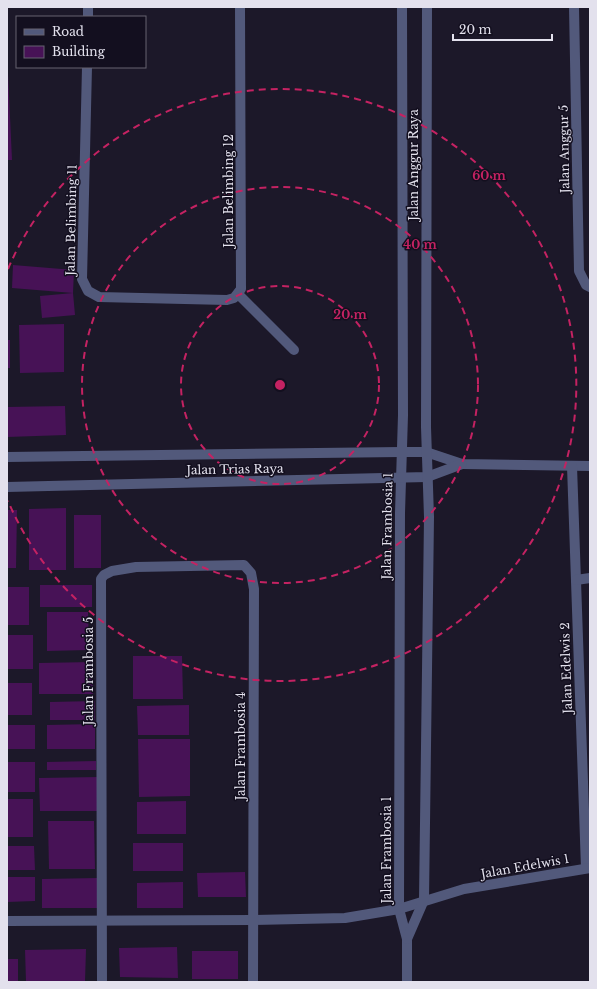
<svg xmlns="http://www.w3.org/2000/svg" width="597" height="989" font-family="'Libre Baskerville',serif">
	<rect width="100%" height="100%" fill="#1c1829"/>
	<g fill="#471256">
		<polygon points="7,73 8,73 12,160 7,160"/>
		<polygon points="13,265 74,270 73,293 12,288"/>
		<polygon points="73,293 75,315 42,318 40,296"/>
		<polygon points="64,324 64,372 20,373 19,325"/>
		<rect x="7" y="340" width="3" height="28"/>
		<polygon points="65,406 66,435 7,437 7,407"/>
		<polygon points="66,508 66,570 29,570 29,509"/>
		<polygon points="7,510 17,510 16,568 7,568"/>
		<rect x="74" y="515" width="27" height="53"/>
		<rect x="40" y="585" width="52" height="22"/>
		<rect x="7" y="587" width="22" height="38"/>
		<polygon points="47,612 88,612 89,650 47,651"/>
		<rect x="7" y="635" width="26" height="34"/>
		<polygon points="133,656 182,656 183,699 133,699"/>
		<polygon points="93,662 93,694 39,694 39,663"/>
		<rect x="7" y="683" width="25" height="32"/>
		<polygon points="95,701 95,720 50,720 50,702"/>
		<polygon points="189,705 189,735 138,735 137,706"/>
		<polygon points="95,724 95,749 47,749 47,725"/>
		<rect x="7" y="725" width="28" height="24"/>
		<polygon points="138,739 190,739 190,796 139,797"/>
		<polygon points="96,761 96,770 47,770 47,762"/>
		<rect x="7" y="762" width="28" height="30"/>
		<polygon points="99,777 99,811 40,811 39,778"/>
		<rect x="7" y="799" width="26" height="38"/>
		<polygon points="186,801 186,834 137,834 137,802"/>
		<polygon points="48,821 94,821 95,869 49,869"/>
		<rect x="133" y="843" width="50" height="28"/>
		<polygon points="7,846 34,846 35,870 7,870"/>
		<polygon points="245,872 246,897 198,897 197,873"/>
		<polygon points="7,877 35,877 35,901 7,902"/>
		<polygon points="98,878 98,908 42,908 42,879"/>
		<polygon points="183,882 183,908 137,908 137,883"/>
		<polygon points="177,947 178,978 120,977 119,948"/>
		<polygon points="86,949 85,982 26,982 25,950"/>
		<rect x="192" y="951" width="46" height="28"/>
		<rect x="7" y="959" width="11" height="23"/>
	</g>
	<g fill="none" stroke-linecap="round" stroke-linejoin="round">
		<g stroke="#52597b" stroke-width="10">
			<polyline points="402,7 403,415 400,513 399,909 407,939 407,982"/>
			<polyline points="574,7 579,271 586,285 590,287"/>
			<polyline points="88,17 88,7"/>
			<polyline points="87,67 82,279 88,291 99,297 227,300 234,298 241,289 240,7"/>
			<polyline points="238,294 294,350"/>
			<polyline points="7,457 401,452 426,452 462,464 590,466"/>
			<polyline points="572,466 586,868"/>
			<polyline points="7,487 427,477 462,464"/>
			<polyline points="576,580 590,578"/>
			<polyline points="7,921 253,920 345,918 399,909 464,889 590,868"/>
			<polyline points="407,939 424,900 429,517 426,427 427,7"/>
			<polyline points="102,982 101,579 104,575 112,571 136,567 244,565 251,573 254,589 253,982"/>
		</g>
	</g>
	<g fill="none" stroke="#c42262" stroke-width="2" stroke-dasharray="7 5">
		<circle cx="280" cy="385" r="99"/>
		<circle cx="280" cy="385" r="198"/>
		<path d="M8 269A296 296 0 1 1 8 501"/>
	</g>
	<g text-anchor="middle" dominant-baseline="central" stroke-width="3" stroke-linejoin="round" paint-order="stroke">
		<g font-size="12" fill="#e3e1ed" stroke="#130f1f">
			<text transform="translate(564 149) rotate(-91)">Jalan Anggur 5</text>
			<text transform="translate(413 165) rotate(-90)">Jalan Anggur Raya</text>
			<text transform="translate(228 191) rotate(-90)">Jalan Belimbing 12</text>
			<text transform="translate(71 220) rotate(-89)">Jalan Belimbing 11</text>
			<text transform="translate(235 469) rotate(-1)">Jalan Trias Raya</text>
			<text transform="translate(387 526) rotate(-89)">Jalan Frambosia 1</text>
			<text transform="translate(566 668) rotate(-92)">Jalan Edelwis 2</text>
			<text transform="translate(88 671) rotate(-90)">Jalan Frambosia 5</text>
			<text transform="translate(240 746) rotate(-90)">Jalan Frambosia 4</text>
			<text transform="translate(386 850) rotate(-90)">Jalan Frambosia 1</text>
			<text transform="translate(525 866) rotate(-10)">Jalan Edelwis 1</text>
		</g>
	</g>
	<circle cx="280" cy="385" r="6" fill="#c42262" stroke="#130f1f" stroke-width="2"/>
	<g font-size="12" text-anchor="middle" font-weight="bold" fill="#c42262" stroke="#130f1f" stroke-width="3" stroke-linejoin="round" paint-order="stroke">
		<text x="489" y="180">60 m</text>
		<text x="420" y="249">40 m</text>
		<text x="350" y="319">20 m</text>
	</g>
	<rect width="597" height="989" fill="none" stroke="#e3e1ed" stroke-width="16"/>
	<rect x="16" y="16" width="130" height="52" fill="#130f1f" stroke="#666371"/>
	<rect x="24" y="29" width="20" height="6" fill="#52597b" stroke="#666371"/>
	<text x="52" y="36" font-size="12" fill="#e3e1ed">Road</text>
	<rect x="24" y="46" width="20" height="12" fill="#471256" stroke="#666371"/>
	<text x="52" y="56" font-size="12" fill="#e3e1ed">Building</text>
	<path d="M453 34v6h99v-6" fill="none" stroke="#e3e1ed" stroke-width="2"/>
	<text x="459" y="34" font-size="12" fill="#e3e1ed" stroke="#130f1f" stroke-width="3" paint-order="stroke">20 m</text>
</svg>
